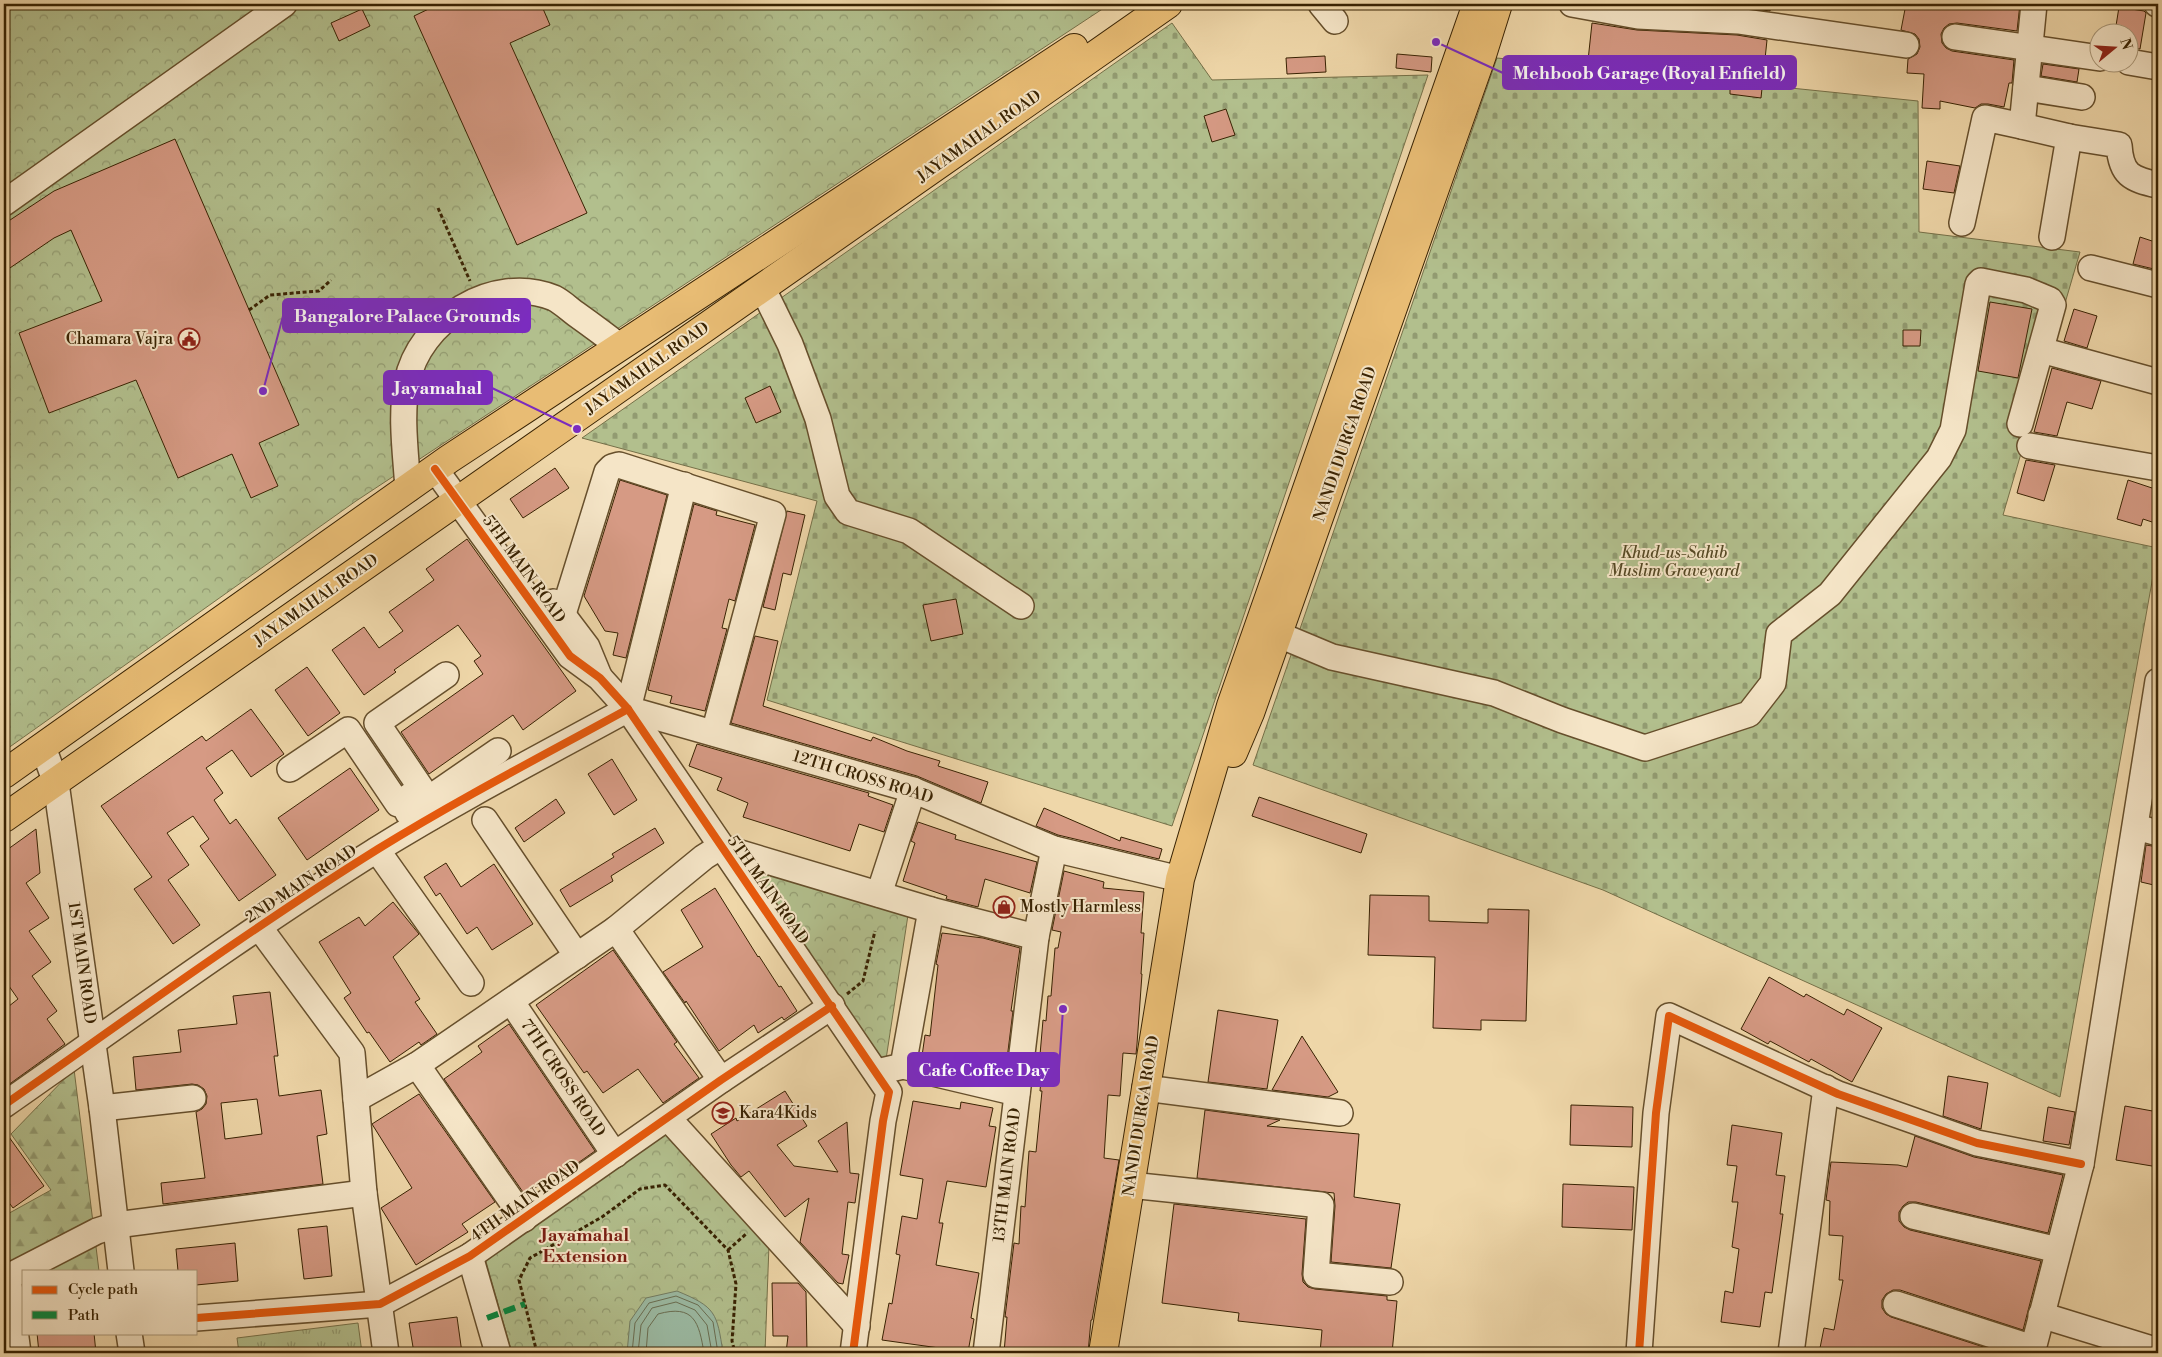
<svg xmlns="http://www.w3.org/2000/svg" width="2162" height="1357" font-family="'Libre Bodoni',serif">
	<defs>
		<pattern id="grass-tufts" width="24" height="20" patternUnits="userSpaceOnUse" patternTransform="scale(1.25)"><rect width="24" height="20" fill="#b2bf8d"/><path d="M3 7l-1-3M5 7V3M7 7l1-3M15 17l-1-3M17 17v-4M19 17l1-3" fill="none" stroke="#929b71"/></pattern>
		<pattern id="forest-firs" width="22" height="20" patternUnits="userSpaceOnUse" patternTransform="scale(1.25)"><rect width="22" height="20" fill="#b2bf8d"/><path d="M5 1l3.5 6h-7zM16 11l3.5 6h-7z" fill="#929b71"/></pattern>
		<pattern id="cemetery-stones" width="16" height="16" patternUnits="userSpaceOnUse" patternTransform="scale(1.25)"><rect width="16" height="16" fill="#b2bf8d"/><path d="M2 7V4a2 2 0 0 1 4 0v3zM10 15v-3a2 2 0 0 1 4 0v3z" fill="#929b71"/></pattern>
		<pattern id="park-crowns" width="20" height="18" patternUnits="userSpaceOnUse" patternTransform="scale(1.25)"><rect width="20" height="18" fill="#b2bf8d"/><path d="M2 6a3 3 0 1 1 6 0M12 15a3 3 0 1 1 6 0" fill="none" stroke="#929b71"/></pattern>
	</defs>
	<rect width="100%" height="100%" fill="#efd7a9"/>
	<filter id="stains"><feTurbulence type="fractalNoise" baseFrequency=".004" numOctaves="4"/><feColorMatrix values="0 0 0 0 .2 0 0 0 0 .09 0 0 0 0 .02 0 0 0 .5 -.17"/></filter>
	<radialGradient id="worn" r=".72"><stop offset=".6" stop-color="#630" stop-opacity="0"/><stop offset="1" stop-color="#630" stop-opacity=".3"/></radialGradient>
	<polygon fill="url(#grass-tufts)" stroke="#757048" points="358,1323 362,1353 239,1353 237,1338"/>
	<polygon fill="url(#forest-firs)" stroke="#757048" points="74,1069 99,1271 24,1271 24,1297 4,1309 4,1216 51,1190 11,1134"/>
	<g fill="url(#cemetery-stones)" stroke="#757048">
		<polygon points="1172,23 1212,80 1428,75 1172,826 767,700 817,501 582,438"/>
		<polygon points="1497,58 1918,101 1919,232 2080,252 2003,515 2158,548 2060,1097 1603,890 1253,765"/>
	</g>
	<g fill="url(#park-crowns)" stroke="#757048">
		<polygon points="4,4 1110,4 356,501 4,751"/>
		<polygon points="738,859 908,915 885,1066"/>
		<polygon points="667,1132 769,1245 765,1353 512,1353 485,1258"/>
	</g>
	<path fill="#9bbaa3" stroke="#737d63" d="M677,1291C716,1307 717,1313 723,1353H627L630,1321L646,1298Z"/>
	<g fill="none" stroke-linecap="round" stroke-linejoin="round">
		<g stroke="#6a6e52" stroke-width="1">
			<polyline points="632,1353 635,1323 649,1303 676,1296 698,1305 713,1322 718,1353"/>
			<polyline points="638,1353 641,1325 652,1308 676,1302 695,1310 707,1325 712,1353"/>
			<path d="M646,1353L648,1328L658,1314C694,1304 699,1322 704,1353"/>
		</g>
	</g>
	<g fill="#d69a84" stroke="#382202" fill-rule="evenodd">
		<polygon points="439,4 541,4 550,25 510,43 587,213 517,245 414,16"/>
		<polygon points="1681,4 1771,4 1770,11 1739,7"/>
		<polygon points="1906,4 2020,4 2017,31 1957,23 1949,24 1944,28 1941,34 1942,43 1946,48 1952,51 2014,60 2012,83 2009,83 2004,107 1988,104 1981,104 1975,108 1940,101 1940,109 1922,108 1924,74 1907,73 1908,59 1917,54 1920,47 1919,39 1915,34 1901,30"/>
		<polygon points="2119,7 2144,11 2146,13 2140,49 2130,48 2130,32 2115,32"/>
		<polygon points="362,9 370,26 339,41 331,23"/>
		<polygon points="1592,23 1637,30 1737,35 1767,40 1761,98 1730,94 1730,88 1707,85 1708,71 1655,66 1653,77 1587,70"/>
		<polygon points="1397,54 1432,57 1431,72 1396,68"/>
		<polygon points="1325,56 1326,72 1287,74 1286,58"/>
		<polygon points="2043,64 2079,69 2077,82 2041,76"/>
		<polygon points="1226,109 1235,135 1212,142 1204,116"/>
		<polygon points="175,139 299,425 259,443 278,486 251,498 232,454 178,478 136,380 49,413 19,333 102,301 71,230 54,238 4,272 4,224 54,191"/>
		<polygon points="1927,161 1960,166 1954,193 1923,189"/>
		<polygon points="2140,237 2158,243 2158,270 2133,264"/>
		<polygon points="1990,302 2032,309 2018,378 1978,371"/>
		<polygon points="2074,309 2097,316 2087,348 2064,341"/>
		<polygon points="1903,330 1921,330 1920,346 1903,346"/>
		<polygon points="2052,368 2101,381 2092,409 2067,402 2057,436 2034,432"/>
		<polygon points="770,386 781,412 756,423 745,398"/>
		<polygon points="2026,460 2055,465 2044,501 2017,493"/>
		<polygon points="555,468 569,488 523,518 510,499"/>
		<polygon points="620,480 667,495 626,658 613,655 618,633 605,631 584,596"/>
		<polygon points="2128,480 2158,490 2158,524 2143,519 2141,526 2117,519"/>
		<polygon points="694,504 717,511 716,515 755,525 735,601 729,599 722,628 727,629 705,711 670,703 672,696 648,690"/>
		<polygon points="787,511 805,515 791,575 783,573 775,610 763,607"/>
		<polygon points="467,539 576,691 523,730 513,715 429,774 401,732 483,674 474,661 481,656 458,625 394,670 396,672 364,695 332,650 364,627 379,648 403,631 389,612 434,580 426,569"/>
		<polygon points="956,599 963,634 931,641 923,605"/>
		<polygon points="755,636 778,641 763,706 871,741 873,737 907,751 940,761 938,766 988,782 981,803 917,776 731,723"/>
		<polygon points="307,667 340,713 308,736 275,690"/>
		<polygon points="251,709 284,754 251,777 232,750 206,768 223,793 214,800 230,824 236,819 276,875 239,901 200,846 209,839 193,816 167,833 189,865 168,880 200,925 173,944 134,889 152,877 101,806 202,736 206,741"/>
		<polygon points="697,744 869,793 868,796 893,805 884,832 859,824 850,851 743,817 748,803 717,790 722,778 689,766"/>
		<polygon points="612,759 637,800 614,815 588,774"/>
		<polygon points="350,768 379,810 307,860 278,818"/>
		<polygon points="1259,797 1367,834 1361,853 1252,816"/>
		<polygon points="556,799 565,813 524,842 515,828"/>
		<polygon points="1044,808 1120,841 1121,837 1162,849 1159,859 1058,835 1036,826"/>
		<polygon points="918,822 956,835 955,839 1037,862 1030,893 985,879 978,907 946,899 947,896 903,881 915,843 911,841"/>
		<polygon points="655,828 664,843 611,876 613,881 570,907 560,890 614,857 612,854"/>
		<polygon points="36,829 40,873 26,883 49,918 29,931 51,962 32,976 57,1011 47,1019 65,1044 4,1088 4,1010 18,999 4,979 4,852"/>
		<polygon points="2146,845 2158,847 2158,886 2141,882"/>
		<polygon points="446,863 461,887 494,864 533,924 492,950 477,927 467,934 440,893 436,896 424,877"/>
		<polygon points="1064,871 1104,882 1103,888 1144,892 1141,933 1144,933 1141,974 1142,974 1137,1044 1136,1054 1123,1053 1120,1096 1108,1095 1104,1158 1119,1160 1092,1320 1091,1320 1088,1353 1004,1353 1007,1317 1005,1317 1014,1243 1019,1244 1021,1206 1025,1207 1029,1151 1036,1152 1042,1091 1040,1091 1043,1055 1040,1055 1043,1020 1046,1021 1048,996 1051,996 1055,948 1058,948 1061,932 1052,930"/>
		<polygon points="715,888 758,957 759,956 779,987 781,986 797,1011 784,1020 782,1017 758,1033 754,1025 719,1051 686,1001 685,1003 663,972 703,947 681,910"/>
		<polygon points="1370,895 1429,896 1429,921 1488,923 1488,909 1529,910 1526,1021 1481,1020 1481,1030 1433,1028 1435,957 1368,955"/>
		<polygon points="393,902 419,934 393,957 420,999 415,1002 437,1034 421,1045 419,1042 390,1062 369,1032 367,1033 344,998 351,993 319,942 359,917 365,926"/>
		<polygon points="942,933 983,938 1020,948 1011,1011 1013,1011 1006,1067 922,1056 925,1035 930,1036 938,965 936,964"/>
		<polygon points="613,950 677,1042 674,1044 699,1078 663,1103 638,1069 603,1093 587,1071 584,1073 536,1005"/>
		<polygon points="1769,977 1804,997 1806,994 1844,1015 1847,1009 1882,1028 1852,1082 1811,1059 1809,1062 1770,1041 1768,1044 1741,1029"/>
		<path d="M270,992L278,1056H274L279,1096L321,1090L327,1134L317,1136L323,1184L163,1204L161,1183L205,1178L196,1112L202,1109L206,1104L207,1096L204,1089L198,1085L192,1084L136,1090L133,1057L181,1052L178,1030L237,1024L233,996ZM257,1099L262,1134L225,1139L221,1103Z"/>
		<polygon points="1218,1010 1278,1020 1267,1089 1208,1082"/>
		<polygon points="509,1024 595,1151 565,1172 563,1168 525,1195 444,1079 482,1052 478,1046"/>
		<polygon points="1302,1036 1338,1092 1328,1097 1272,1090"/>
		<polygon points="1948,1076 1988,1083 1981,1129 1943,1116"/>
		<polygon points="785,1091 807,1126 777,1145 794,1166 838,1172 818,1141 847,1122 850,1173 859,1174 855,1203 848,1202 842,1254 849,1255 843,1284 838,1283 800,1242 809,1198 785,1217 749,1171 741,1177 731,1165 711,1134 736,1118 737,1121"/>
		<polygon points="419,1094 495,1202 462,1224 468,1232 416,1265 381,1208 412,1188 372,1124"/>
		<polygon points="913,1101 960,1109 961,1102 993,1108 989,1126 996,1127 986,1187 947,1181 939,1223 943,1223 936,1265 979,1273 971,1318 974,1319 968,1352 882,1340 889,1303 892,1304 900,1255 896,1254 902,1216 917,1219 923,1179 900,1175"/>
		<polygon points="1571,1105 1633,1107 1632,1147 1570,1145"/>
		<polygon points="2125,1106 2158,1112 2158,1167 2116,1160"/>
		<polygon points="2048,1107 2075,1112 2069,1145 2043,1141"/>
		<polygon points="1205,1110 1280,1120 1267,1126 1359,1134 1354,1197 1400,1204 1391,1268 1331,1262 1335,1206 1334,1193 1197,1178"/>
		<polygon points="1732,1125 1782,1133 1776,1175 1785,1176 1780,1214 1783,1214 1772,1293 1765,1292 1760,1327 1721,1322 1725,1291 1733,1293 1739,1249 1732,1247 1738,1202 1732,1202 1737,1166 1727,1165"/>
		<polygon points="4,1130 44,1186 13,1208 4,1196"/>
		<polygon points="1915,1136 1974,1157 2063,1175 2048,1233 1916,1202 1908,1202 1903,1206 1899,1212 1899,1221 1904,1227 1910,1230 2041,1261 2023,1330 1900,1290 1893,1290 1886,1294 1882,1300 1882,1308 1886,1314 1891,1317 2002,1353 1819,1353 1824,1328 1834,1330 1843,1280 1839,1280 1843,1236 1829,1235 1830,1201 1826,1200 1831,1162 1898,1165 1907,1167"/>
		<polygon points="1563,1184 1634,1187 1632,1230 1562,1227"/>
		<polygon points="1174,1204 1306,1219 1302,1274 1303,1282 1308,1287 1315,1289 1387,1296 1387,1300 1397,1301 1392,1353 1320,1353 1322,1330 1238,1321 1239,1313 1162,1303"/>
		<polygon points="327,1226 332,1276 304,1279 298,1229"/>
		<polygon points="235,1243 238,1281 196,1285 196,1271 178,1271 176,1249"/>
		<polygon points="772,1283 798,1283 806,1292 807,1353 786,1353 788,1336 773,1336"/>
		<polygon points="457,1317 462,1353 414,1353 409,1323"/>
		<polygon points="37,1333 94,1333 96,1353 39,1353"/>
	</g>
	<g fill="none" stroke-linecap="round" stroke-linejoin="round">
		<g stroke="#664f2c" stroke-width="28">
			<g id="minor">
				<polyline points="1321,4 1335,21"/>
				<polyline points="1572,4 1638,16 1738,21 1906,45"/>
				<polyline points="2157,4 2158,4"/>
				<polyline points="1955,37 2100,58"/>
				<polyline points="2129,62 2158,67"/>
				<polyline points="2026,88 2082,97"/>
				<polyline points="2022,126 2069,137 2052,237"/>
				<path d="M2069,137L2119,145C2121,175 2131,179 2158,185"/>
				<polyline points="4,203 284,4"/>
				<polyline points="1962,223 1985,118 2022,126 2034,4"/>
				<polyline points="2091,268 2158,285"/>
				<polyline points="762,287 790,344 818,419 837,496 848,512 909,531 1021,606"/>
				<polyline points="2041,350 2158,382"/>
				<polyline points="2030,446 2158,468"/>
				<polyline points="435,469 570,656 600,678 628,709 889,1092 883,1121 853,1353"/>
				<path d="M408,489C406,456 400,415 407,382C419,321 493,273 554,298C562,302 569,309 576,314C590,324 605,335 619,346"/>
				<polyline points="553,602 587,647 599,676"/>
				<polyline points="563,614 607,472 612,467 619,465 773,514 714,733"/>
				<polyline points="1277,634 1332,657 1494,693 1562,720 1645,748 1749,714 1773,683 1779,634 1830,594 1939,458 1953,430 1978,284 1981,281 2026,290 2050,300 2053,305 2020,424"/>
				<polyline points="628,709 913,790 1054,849 1180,879"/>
				<polyline points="628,709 684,485"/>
				<polyline points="43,747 56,783 102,1108 121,1271"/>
				<polyline points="290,769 348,730 398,804 414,793 431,817"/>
				<polyline points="414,793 421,788 377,723 446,675"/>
				<polyline points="408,813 498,751"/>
				<polyline points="485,820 577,956"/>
				<polyline points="2136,827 2158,833"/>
				<polyline points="377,850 471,983"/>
				<polyline points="879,894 913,790"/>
				<polyline points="259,927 352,1053 364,1193 386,1353"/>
				<polyline points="616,929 721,1080"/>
				<polyline points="511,1001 615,1155"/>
				<polyline points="417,1065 524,1219"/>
				<polyline points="903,1066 1017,1093"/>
				<polyline points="877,1072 903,1066 931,910"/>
				<polyline points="1145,1088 1340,1113"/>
				<polyline points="356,1099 417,1065 616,929 704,857 720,847 931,910 1036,937"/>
				<path d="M4,1105C127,1019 250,929 378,849C459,799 544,755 628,709"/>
				<polyline points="102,1108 193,1098"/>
				<polyline points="668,1118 857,1326"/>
				<polyline points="1130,1185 1321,1205 1316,1275 1390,1282"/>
				<polyline points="1913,1216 2058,1250"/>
				<polyline points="470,1256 498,1353"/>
				<polyline points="8,1277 18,1353"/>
				<polyline points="4,1279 97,1231 116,1225 364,1193"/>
				<polyline points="1896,1304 2033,1348"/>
				<polyline points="2041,1315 2158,1351"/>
				<polyline points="196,1318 380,1304 470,1256 721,1080 832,1006"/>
				<polyline points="129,1333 132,1353"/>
				<polyline points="986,1353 1036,937 1054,849"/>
				<polyline points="1639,1353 1656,1113 1669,1016 1838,1094 1977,1143 2081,1164"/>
				<polyline points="1791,1353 1826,1088"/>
				<polyline points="2032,1353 2081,1164 2158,681"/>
			</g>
		</g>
		<g stroke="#382202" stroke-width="30">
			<g id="major">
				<polyline points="1233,753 1250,713 1482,55 1498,4"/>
				<polyline points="4,774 449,459 1074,48"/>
				<polyline points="4,818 1168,4"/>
				<polyline points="1103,1353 1180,879 1231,706 1477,4"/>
			</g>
		</g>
		<g stroke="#382202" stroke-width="3" stroke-dasharray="4 2.5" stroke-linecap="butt">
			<polyline points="438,208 470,281"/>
			<polyline points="249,310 270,295 319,291 331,280"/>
			<polyline points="847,994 863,981 875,931"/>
			<polyline points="728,1250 746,1234"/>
			<polyline points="537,1353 519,1280 530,1258 602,1217 640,1189 665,1185 728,1250 736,1284 732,1341 735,1353"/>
		</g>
		<use href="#minor" stroke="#f5e5c7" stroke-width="25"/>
		<use href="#major" stroke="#e8bc74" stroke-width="28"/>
		<polyline stroke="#00873e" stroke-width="6" stroke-dasharray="12 6" stroke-linecap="butt" points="487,1318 525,1304"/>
		<g stroke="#f5e5c7" stroke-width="11">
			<g id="cycleway">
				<polyline points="435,469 570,656 600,678 628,709 889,1092 883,1121 853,1353"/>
				<path d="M4,1105C127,1019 250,929 378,849C459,799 544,755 628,709"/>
				<polyline points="196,1318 380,1304 470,1256 721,1080 832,1006"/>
				<polyline points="1639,1353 1656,1113 1669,1016 1838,1094 1977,1143 2081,1164"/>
			</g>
		</g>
		<use href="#cycleway" stroke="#e8590c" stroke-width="8"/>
	</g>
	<defs>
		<g id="civic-ring" transform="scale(1.125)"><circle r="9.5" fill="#f5e5c7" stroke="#8f2418" stroke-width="1.5"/><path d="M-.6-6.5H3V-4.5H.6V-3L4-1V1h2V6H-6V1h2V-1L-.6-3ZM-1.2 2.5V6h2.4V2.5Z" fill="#8f2418"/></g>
		<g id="shop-ring" transform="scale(1.125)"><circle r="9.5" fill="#f5e5c7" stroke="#8f2418" stroke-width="1.5"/><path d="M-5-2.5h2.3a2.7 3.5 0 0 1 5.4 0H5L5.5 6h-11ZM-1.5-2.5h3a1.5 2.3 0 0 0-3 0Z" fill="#8f2418"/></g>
		<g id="school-ring" transform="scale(1.125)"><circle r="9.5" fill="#f5e5c7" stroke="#8f2418" stroke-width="1.5"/><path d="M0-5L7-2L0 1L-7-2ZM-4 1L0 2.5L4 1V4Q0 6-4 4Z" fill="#8f2418"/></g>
	</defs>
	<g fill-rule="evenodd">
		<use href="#civic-ring" x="189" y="339"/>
		<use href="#shop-ring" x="1004" y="907"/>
		<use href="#school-ring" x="723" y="1113"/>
	</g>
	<g text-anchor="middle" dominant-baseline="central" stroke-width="4" stroke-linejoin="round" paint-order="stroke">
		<g font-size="16" fill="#382202" stroke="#f5e5c7">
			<text transform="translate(979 136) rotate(-35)">JAYAMAHAL ROAD</text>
			<text transform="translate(647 368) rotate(-35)">JAYAMAHAL ROAD</text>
			<text transform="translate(1345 444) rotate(-71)">NANDI DURGA ROAD</text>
			<text transform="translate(524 569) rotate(54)">5TH MAIN ROAD</text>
			<text transform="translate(316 600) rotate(-35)">JAYAMAHAL ROAD</text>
			<text transform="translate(863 777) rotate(17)">12TH CROSS ROAD</text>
			<text transform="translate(301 884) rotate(-33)">2ND MAIN ROAD</text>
			<text transform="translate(768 890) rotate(55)">5TH MAIN ROAD</text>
			<text transform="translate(82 963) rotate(82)">1ST MAIN ROAD</text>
			<text transform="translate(563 1078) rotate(56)">7TH CROSS ROAD</text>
			<text transform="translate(1141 1116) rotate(-81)">NANDI DURGA ROAD</text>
			<text transform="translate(1007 1175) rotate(-83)">13TH MAIN ROAD</text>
			<text transform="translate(525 1201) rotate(-35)">4TH MAIN ROAD</text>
		</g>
		<g font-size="16" fill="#382202" stroke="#f5e5c7" text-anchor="start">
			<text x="173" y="339" text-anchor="end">Chamara Vajra</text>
			<text x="1020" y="907">Mostly Harmless</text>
			<text x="739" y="1113">Kara4Kids</text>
		</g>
		<g font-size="16" font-style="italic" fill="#564925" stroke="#f5e5c7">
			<text x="1674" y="553">Khud-us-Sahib<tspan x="1674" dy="18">Muslim Graveyard</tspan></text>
		</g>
		<g font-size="18" font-weight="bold" fill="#7a1f14" stroke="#f5e5c7">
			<text x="585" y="1235">Jayamahal<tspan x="585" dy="21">Extension</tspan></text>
		</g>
	</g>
	<path fill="none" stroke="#7b2cbf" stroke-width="2" d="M1436 42L1503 73M263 391L283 316M577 429L492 388M1063 1009L1059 1069"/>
	<g fill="#7b2cbf" stroke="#f5e5c7" stroke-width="2">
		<circle cx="1436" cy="42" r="5"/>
		<circle cx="263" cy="391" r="5"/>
		<circle cx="577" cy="429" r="5"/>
		<circle cx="1063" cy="1009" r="5"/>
	</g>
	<g fill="#7b2cbf" stroke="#7b2cbf" stroke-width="2">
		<rect x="1503" y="56" width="293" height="33" rx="5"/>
		<rect x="283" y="299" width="247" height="33" rx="5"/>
		<rect x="384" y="371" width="108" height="33" rx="5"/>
		<rect x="908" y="1053" width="151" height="33" rx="5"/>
	</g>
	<g font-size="18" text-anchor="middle" font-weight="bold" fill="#fff">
		<text x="1649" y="79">Mehboob Garage (Royal Enfield)</text>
		<text x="407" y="322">Bangalore Palace Grounds</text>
		<text x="438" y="394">Jayamahal</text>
		<text x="984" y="1076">Cafe Coffee Day</text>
	</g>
	<rect width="2162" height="1357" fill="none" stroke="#efd7a9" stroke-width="20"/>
	<rect x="5" y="5" width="2152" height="1347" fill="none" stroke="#382202" stroke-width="2.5"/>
	<rect x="10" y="10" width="2142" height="1337" fill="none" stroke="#382202"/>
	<rect x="22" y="1270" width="175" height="65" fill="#f5e5c7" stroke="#a99778"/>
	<rect x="32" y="1286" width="25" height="8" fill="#e8590c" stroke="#a99778"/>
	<text x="68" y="1294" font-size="15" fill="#382202">Cycle path</text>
	<rect x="32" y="1311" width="25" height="8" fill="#00873e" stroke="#a99778"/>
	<text x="68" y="1320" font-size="15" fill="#382202">Path</text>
	<g transform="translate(2114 48) rotate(72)"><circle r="24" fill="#f5e5c7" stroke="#a99778"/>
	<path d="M0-4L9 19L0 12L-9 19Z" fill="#8f2418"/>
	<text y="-8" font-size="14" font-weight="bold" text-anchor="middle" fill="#382202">N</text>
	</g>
	<rect width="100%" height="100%" filter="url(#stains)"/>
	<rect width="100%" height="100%" fill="url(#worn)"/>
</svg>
